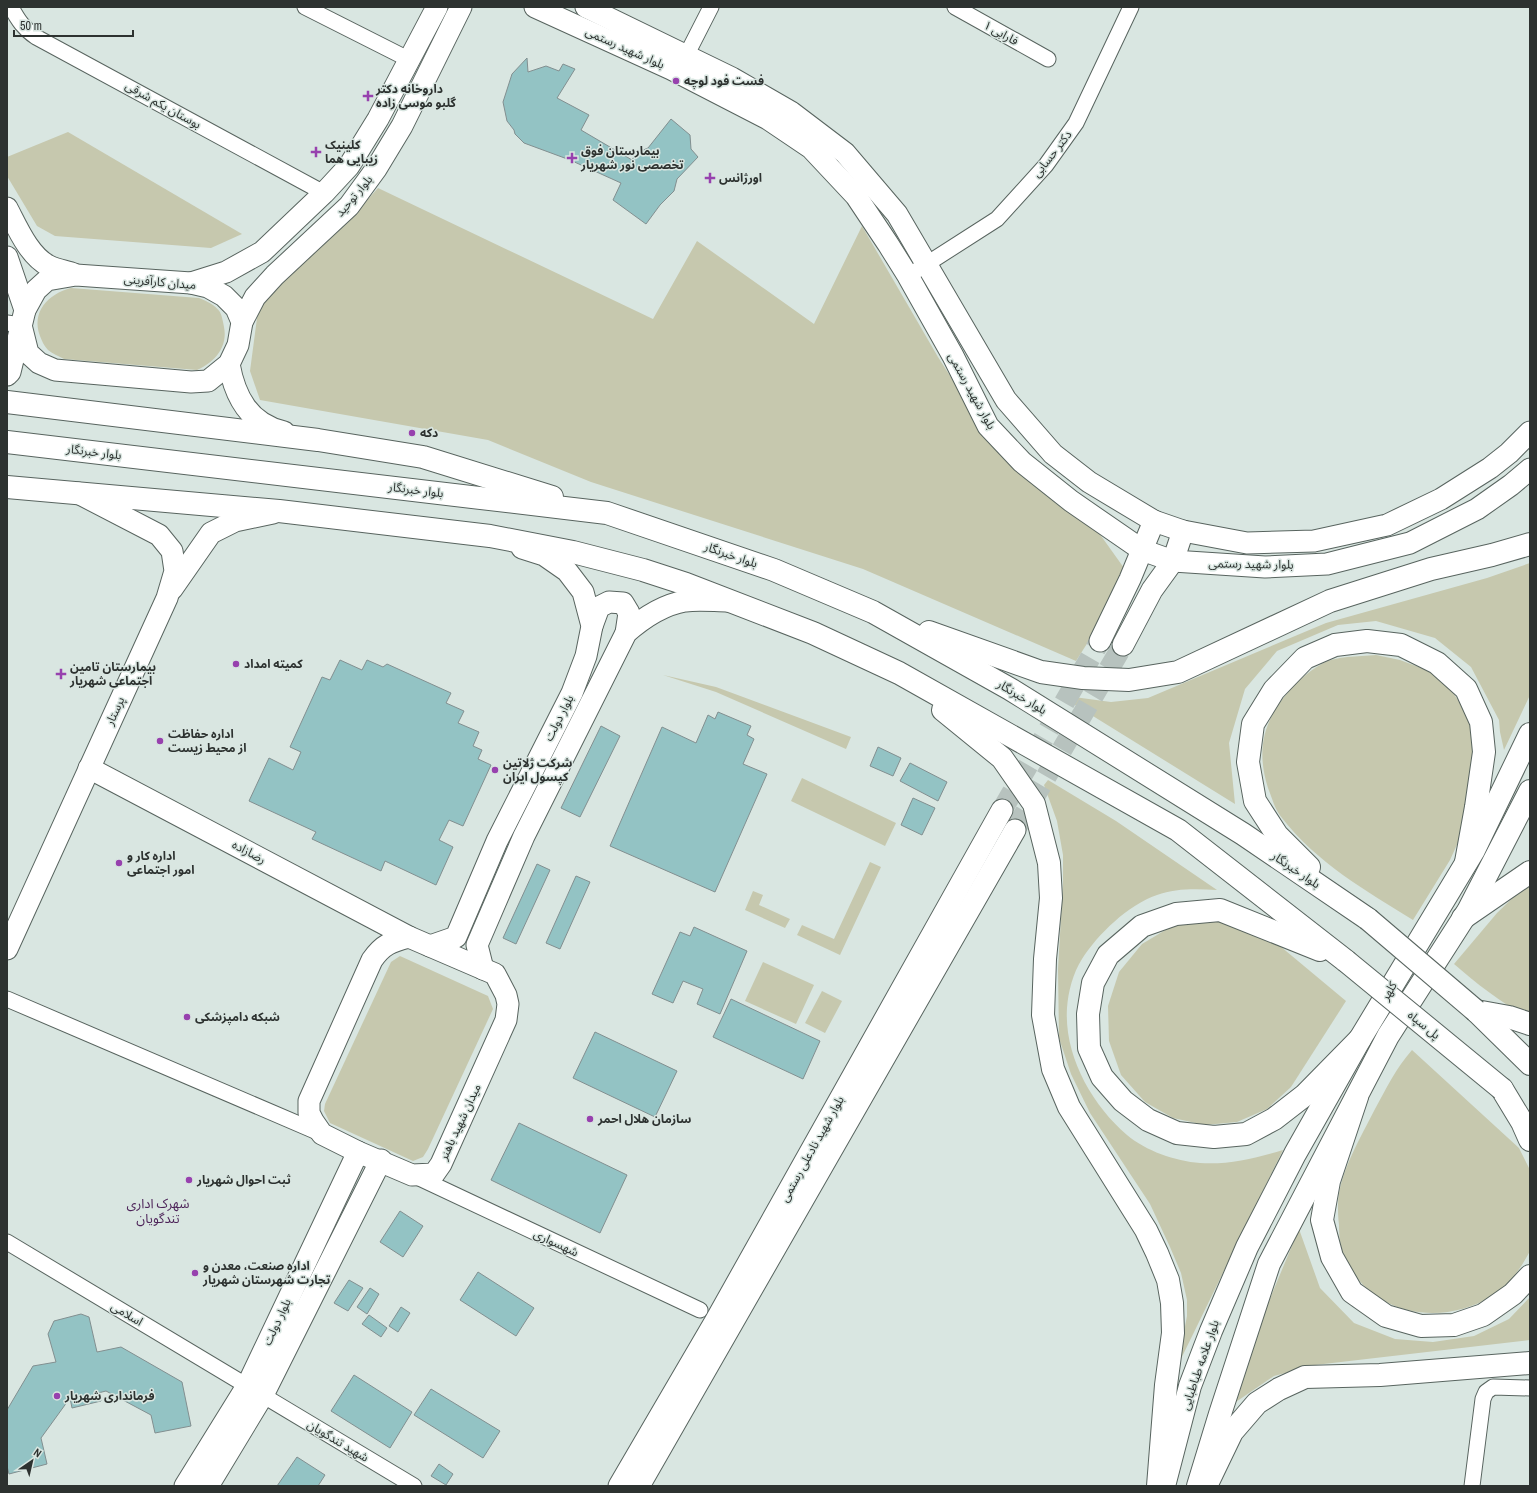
<svg xmlns="http://www.w3.org/2000/svg" width="1537" height="1493" font-family="'Archivo Narrow','Noto Sans Arabic',sans-serif">
	<rect width="100%" height="100%" fill="#d9e6e1"/>
	<g fill="#c6c8ae">
		<polygon points="68,132 242,234 211,248 55,236 37,226 7,176 7,157"/>
		<polygon points="378,188 653,319 697,241 814,324 862,226 938,357 991,440 1099,533 1124,568 1102,620 1076,661 863,569 591,482 488,440 260,400 250,371 259,303 344,226"/>
		<path d="M71,288L199,298C207,301 215,305 220,312C222,316 223,322 224,327C228,347 215,362 197,370L64,359C59,356 53,354 48,350C44,346 42,341 40,336C31,312 48,294 71,288Z"/>
		<polygon points="1530,563 1530,695 1504,750 1500,732 1499,720 1471,667 1435,638 1376,621 1338,625 1277,651 1245,689 1229,743 1235,804 1059,695 1111,702 1148,698 1326,623 1487,578"/>
		<path d="M1376,655L1400,660L1424,669L1441,679L1452,691L1462,706L1470,724L1475,744L1466,825L1450,860L1413,920C1366,891 1316,862 1282,818C1275,810 1272,798 1268,788C1256,750 1263,720 1290,690C1298,681 1309,671 1320,665C1336,655 1358,657 1376,655Z"/>
		<polygon points="663,675 716,687 851,737 846,749 716,692"/>
		<polygon points="802,778 896,823 885,846 791,801"/>
		<path d="M1048,780L1116,821L1217,890C1197,889 1176,888 1157,895C1128,905 1098,934 1082,959C1073,973 1068,992 1067,1008C1064,1056 1092,1105 1127,1135C1146,1151 1175,1161 1200,1163C1228,1165 1256,1158 1283,1150L1177,1367L1187,1316V1300L1181,1273L1170,1247L1150,1204L1090,1113L1071,1074L1059,1038L1058,969L1063,883V855L1057,821L1044,785Z"/>
		<polygon points="870,862 881,867 840,955 797,935 802,925 834,939"/>
		<path d="M1530,881V1019C1502,1003 1478,985 1454,964L1497,913Z"/>
		<polygon points="753,891 763,895 759,905 790,919 785,928 745,910"/>
		<polygon points="1207,919 1242,924 1274,941 1346,1001 1291,1087 1267,1109 1237,1122 1205,1125 1173,1118 1145,1102 1121,1075 1109,1041 1108,1006 1119,972 1142,944 1172,926"/>
		<polygon points="400,956 488,996 493,1009 428,1149 423,1157 413,1161 330,1123 324,1111 325,1104 391,962"/>
		<polygon points="763,962 814,985 796,1024 745,1001"/>
		<polygon points="822,991 842,1001 825,1033 805,1023"/>
		<path d="M1412,1050L1519,1148L1530,1170V1251C1521,1268 1509,1286 1492,1296C1440,1328 1368,1315 1344,1255C1340,1246 1339,1235 1339,1225C1338,1218 1338,1211 1338,1204C1339,1173 1361,1137 1375,1109C1386,1089 1396,1068 1412,1050Z"/>
		<polygon points="1299,1229 1320,1288 1354,1323 1395,1339 1433,1342 1474,1336 1509,1319 1530,1297 1530,1340 1315,1365 1274,1376 1230,1406 1266,1308"/>
	</g>
	<g fill="#93c3c4" stroke="#828f90">
		<polygon points="527,58 528,72 546,66 559,71 563,64 575,69 557,98 589,115 581,130 632,160 636,153 648,148 671,119 690,135 691,149 698,157 677,179 674,191 660,205 646,224 613,200 621,183 570,160 524,143 515,134 514,130 507,121 503,102 512,74"/>
		<polygon points="340,660 362,670 367,660 383,667 387,664 451,693 446,703 464,711 458,723 479,732 473,746 482,750 478,759 491,765 463,826 449,820 439,840 453,847 436,885 385,861 381,871 312,839 316,832 249,801 269,758 293,770 301,752 290,747 322,677 330,680"/>
		<polygon points="718,712 751,726 747,735 754,739 743,764 767,774 715,892 610,846 662,727 696,743 708,715 715,719"/>
		<polygon points="601,726 620,736 580,817 561,808"/>
		<polygon points="878,747 901,758 893,776 870,766"/>
		<polygon points="910,763 947,782 938,801 900,781"/>
		<polygon points="913,798 935,808 922,835 901,825"/>
		<polygon points="537,864 550,870 516,944 503,938"/>
		<polygon points="576,876 590,882 560,949 546,943"/>
		<polygon points="694,927 747,951 720,1014 697,1004 703,989 683,981 673,1003 652,994 680,932 690,936"/>
		<polygon points="731,999 820,1041 803,1079 713,1037"/>
		<polygon points="595,1032 677,1071 655,1117 573,1078"/>
		<polygon points="519,1123 627,1175 600,1233 491,1180"/>
		<polygon points="400,1211 423,1226 403,1257 380,1242"/>
		<polygon points="478,1272 534,1308 516,1336 460,1300"/>
		<polygon points="349,1280 363,1288 348,1311 334,1303"/>
		<polygon points="370,1288 379,1294 367,1314 357,1307"/>
		<polygon points="401,1307 410,1313 398,1332 389,1326"/>
		<polygon points="81,1314 89,1317 97,1352 121,1347 182,1382 191,1426 155,1433 151,1415 106,1391 98,1393 101,1401 72,1408 70,1398 41,1438 47,1464 9,1474 7,1466 7,1410 33,1366 56,1362 48,1334 54,1321"/>
		<polygon points="369,1315 387,1328 381,1337 362,1324"/>
		<polygon points="354,1375 412,1412 390,1448 331,1411"/>
		<polygon points="431,1389 500,1431 483,1458 414,1415"/>
		<polygon points="297,1457 325,1475 318,1486 277,1486"/>
		<polygon points="439,1464 453,1474 446,1485 431,1476"/>
	</g>
	<g fill="none" stroke-linecap="round" stroke-linejoin="round">
		<g stroke="#b7c2be" stroke-width="21" stroke-dasharray="21 10" stroke-linecap="butt">
			<polyline points="1002,810 1100,641"/>
			<polyline points="1015,830 1123,645"/>
		</g>
		<g stroke="#58645f" stroke-width="17">
			<g id="street">
				<path d="M11,7C18,20 24,29 36,37L324,193"/>
				<polyline points="305,7 410,60"/>
				<polyline points="955,7 1048,59"/>
				<polyline points="687,54 711,7"/>
				<polyline points="908,276 997,219 1046,165 1076,123 1131,7"/>
				<polyline points="7,323 21,325"/>
				<polyline points="7,999 322,1134"/>
				<polyline points="415,1176 700,1310"/>
				<polyline points="7,1242 414,1486"/>
				<polyline points="1472,1486 1483,1399 1486,1392 1493,1387 1530,1388"/>
			</g>
		</g>
		<g stroke="#58645f" stroke-width="23">
			<g id="secondary">
				<polyline points="535,7 671,69 768,119 811,148 856,196 888,244 908,276 953,356 988,426 1022,462 1071,501 1142,550 1173,561 1265,567 1327,564 1410,543 1477,509 1511,485 1530,469"/>
				<polyline points="586,7 732,78 791,112 845,153 897,214 1006,400 1053,454 1089,482 1154,521 1183,531 1247,543 1314,541 1387,525 1441,499 1490,468 1509,453 1530,432"/>
				<path d="M7,208C17,227 29,256 49,266C57,270 66,271 74,274"/>
				<polyline points="7,257 25,310"/>
				<polyline points="191,283 226,272 262,252 324,193 349,166 378,119 437,7"/>
				<polyline points="242,322 255,297 275,275 349,206 376,169 402,126 461,7"/>
				<path d="M229,364C235,397 249,424 284,432"/>
				<polyline points="7,375 10,372 25,310 36,290 47,280 76,275 191,283 208,287 224,296 236,308 242,322 238,345 229,364 208,381 191,382 55,370 39,363 28,353 21,325"/>
				<polyline points="172,589 211,533 235,521 273,513"/>
				<polyline points="592,626 599,607 609,602 623,603 629,613 626,633"/>
				<polyline points="1100,641 1130,579 1154,521"/>
				<polyline points="1123,645 1152,590 1173,561 1183,531"/>
				<polyline points="89,768 409,937"/>
				<path d="M409,937L495,974L506,995L508,1004L506,1020L441,1164L434,1174L412,1175L358,1152L322,1134L313,1121L309,1113V1101L372,960C383,944 391,942 409,937Z"/>
				<polyline points="430,946 456,937 497,841 572,693 586,656 592,626 583,592 567,571 544,555 522,548"/>
				<polyline points="7,949 167,598 175,571 172,551 159,535 78,493"/>
				<path d="M483,969L477,945L524,836L626,633C643,618 662,605 685,601C699,599 715,601 729,601"/>
				<polyline points="185,1486 247,1386 358,1152"/>
				<polyline points="208,1486 263,1395 381,1160"/>
				<polyline points="619,1486 716,1320 1002,810"/>
				<polyline points="639,1486 1015,830"/>
			</g>
		</g>
		<g stroke="#58645f" stroke-width="24">
			<g id="primary">
				<polyline points="1164,1486 1190,1386 1211,1331 1247,1247 1295,1154 1360,1039 1474,850 1530,734"/>
				<polyline points="1198,1486 1220,1414 1269,1264 1388,1036 1468,911 1530,791"/>
			</g>
		</g>
		<g stroke="#58645f" stroke-width="24">
			<g id="highway">
				<polyline points="7,402 318,440 423,457 552,497"/>
				<polyline points="7,442 607,513 774,570 873,612 1010,689 1243,834 1368,919"/>
				<polyline points="7,487 279,511 490,536 573,552 643,570 686,584 813,633 899,673 1178,830 1346,961"/>
				<polyline points="929,632 1041,672 1083,678 1129,680 1178,672 1330,601 1431,569 1492,555 1530,544"/>
				<polyline points="943,710 1002,758 1034,804 1049,863 1051,898 1045,959 1043,1015 1053,1069 1069,1107 1146,1230 1157,1253 1168,1280 1172,1303 1173,1333 1166,1385 1158,1486"/>
				<polyline points="1309,867 1277,835 1255,801 1248,762 1253,724 1274,690 1305,658 1335,645 1367,641 1401,645 1437,663 1466,689 1481,722 1484,752 1476,807 1466,862"/>
				<polyline points="1463,918 1530,872"/>
				<polyline points="1320,950 1220,910 1176,914 1142,926 1108,955 1093,983 1088,1014 1089,1048 1102,1077 1123,1101 1148,1120 1177,1133 1214,1137 1246,1134 1274,1119 1305,1095 1360,1039"/>
				<polyline points="1476,1011 1530,1064"/>
				<polyline points="1476,1011 1509,1017 1530,1024"/>
				<polyline points="1502,1089 1522,1122 1530,1140"/>
				<polyline points="1357,1097 1329,1181 1322,1220 1332,1257 1352,1292 1386,1316 1421,1326 1454,1325 1483,1315 1513,1294 1530,1276"/>
				<polyline points="1206,1486 1232,1432 1257,1403 1279,1389 1305,1377 1380,1375 1530,1363"/>
			</g>
		</g>
		<use href="#street" stroke="#fff" stroke-width="15"/>
		<use href="#secondary" stroke="#fff" stroke-width="21"/>
		<use href="#primary" stroke="#fff" stroke-width="22"/>
		<use href="#highway" stroke="#fff" stroke-width="22"/>
		<g stroke="#58645f" stroke-width="24" stroke-linecap="butt">
			<g id="highway-bridge">
				<polyline points="1368,919 1476,1011"/>
				<polyline points="1346,961 1502,1089"/>
			</g>
		</g>
		<use href="#highway-bridge" stroke="#fff" stroke-width="22"/>
	</g>
	<g fill="#9741ae" stroke="#d9e6e1" stroke-width="1.5">
		<circle cx="676" cy="81" r="4"/>
		<path d="M366 90h4v4h4v4h-4v4h-4v-4h-4v-4h4z"/>
		<path d="M314 146h4v4h4v4h-4v4h-4v-4h-4v-4h4z"/>
		<path d="M570 152h4v4h4v4h-4v4h-4v-4h-4v-4h4z"/>
		<path d="M708 172h4v4h4v4h-4v4h-4v-4h-4v-4h4z"/>
		<circle cx="412" cy="433" r="4"/>
		<circle cx="236" cy="664" r="4"/>
		<path d="M59 668h4v4h4v4h-4v4h-4v-4h-4v-4h4z"/>
		<circle cx="160" cy="741" r="4"/>
		<circle cx="495" cy="770" r="4"/>
		<circle cx="119" cy="863" r="4"/>
		<circle cx="187" cy="1017" r="4"/>
		<circle cx="590" cy="1119" r="4"/>
		<circle cx="189" cy="1180" r="4"/>
		<circle cx="195" cy="1273" r="4"/>
		<circle cx="57" cy="1396" r="4"/>
	</g>
	<g text-anchor="middle" dominant-baseline="central" stroke-width="3" stroke-linejoin="round" paint-order="stroke">
		<g font-size="12" fill="#2d3230" stroke="#d9e6e1">
			<text transform="translate(1001 33) rotate(29)">فارابی ۱</text>
			<text transform="translate(625 48) rotate(24)">بلوار شهید رستمی</text>
			<text transform="translate(163 105) rotate(29)">بوستان یکم شرقی</text>
			<text transform="translate(1052 154) rotate(-52)">دکتر حسابی</text>
			<text transform="translate(354 196) rotate(-50)">بلوار توحید</text>
			<text transform="translate(160 282) rotate(5)">میدان کارآفرینی</text>
			<text transform="translate(972 391) rotate(61)">بلوار شهید رستمی</text>
			<text transform="translate(94 452) rotate(7)">بلوار خبرنگار</text>
			<text transform="translate(416 490) rotate(7)">بلوار خبرنگار</text>
			<text transform="translate(731 555) rotate(19)">بلوار خبرنگار</text>
			<text transform="translate(1251 564) rotate(1)">بلوار شهید رستمی</text>
			<text transform="translate(1022 697) rotate(31)">بلوار خبرنگار</text>
			<text transform="translate(115 711) rotate(-66)">پرستار</text>
			<text transform="translate(559 718) rotate(-63)">بلوار دولت</text>
			<text transform="translate(249 852) rotate(28)">رضازاده</text>
			<text transform="translate(1296 870) rotate(34)">بلوار خبرنگار</text>
			<text transform="translate(1389 991) rotate(-59)">کلهر</text>
			<text transform="translate(1424 1025) rotate(39)">پل سپاه</text>
			<text transform="translate(460 1122) rotate(-65)">میدان شهید باهنر</text>
			<text transform="translate(812 1149) rotate(-61)">بلوار شهید نادعلی رستمی</text>
			<text transform="translate(556 1243) rotate(25)">شهسواری</text>
			<text transform="translate(127 1314) rotate(31)">اسلامی</text>
			<text transform="translate(277 1322) rotate(-65)">بلوار دولت</text>
			<text transform="translate(1200 1365) rotate(-71)">بلوار علامه طباطبایی</text>
			<text transform="translate(338 1441) rotate(31)">شهید تندگویان</text>
		</g>
		<g font-size="12" font-weight="bold" fill="#2d3230" stroke="#d9e6e1" text-anchor="start">
			<text x="684" y="81">فست فود لوچه</text>
			<text x="376" y="89">داروخانه دکتر<tspan x="376" dy="14">گلبو موسی زاده</tspan></text>
			<text x="325" y="145">کلینیک<tspan x="325" dy="14">زیبایی هما</tspan></text>
			<text x="581" y="151">بیمارستان فوق<tspan x="581" dy="14">تخصصی نور شهریار</tspan></text>
			<text x="719" y="178">اورژانس</text>
			<text x="420" y="433">دکه</text>
			<text x="244" y="664">کمیته امداد</text>
			<text x="70" y="667">بیمارستان تامین<tspan x="70" dy="14">اجتماعی شهریار</tspan></text>
			<text x="168" y="734">اداره حفاظت<tspan x="168" dy="14">از محیط زیست</tspan></text>
			<text x="503" y="763">شرکت ژلاتین<tspan x="503" dy="14">کپسول ایران</tspan></text>
			<text x="127" y="856">اداره کار و<tspan x="127" dy="14">امور اجتماعی</tspan></text>
			<text x="195" y="1017">شبکه دامپزشکی</text>
			<text x="598" y="1119">سازمان هلال احمر</text>
			<text x="197" y="1180">ثبت احوال شهریار</text>
			<text x="203" y="1266">اداره صنعت، معدن و<tspan x="203" dy="14">تجارت شهرستان شهریار</tspan></text>
			<text x="65" y="1396">فرمانداری شهریار</text>
		</g>
		<g font-size="13" fill="#4d2459" stroke="#d9e6e1">
			<text x="158" y="1203">شهرک اداری<tspan x="158" dy="15">تندگویان</tspan></text>
		</g>
	</g>
	<rect width="1537" height="1493" fill="none" stroke="#2d3230" stroke-width="16"/>
	<g transform="translate(32 1461) rotate(34)" stroke="#d9e6e1" stroke-width="3" paint-order="stroke">
	<path d="M0-3L7 15L0 10L-7 15Z" fill="#2d3230"/>
	<text y="-6" font-size="11" font-weight="bold" text-anchor="middle" fill="#2d3230">N</text>
	</g>
	<path d="M14 30v6h119v-6" fill="none" stroke="#2d3230" stroke-width="2"/>
	<text x="20" y="30" font-size="12" fill="#2d3230" stroke="#d9e6e1" stroke-width="3" paint-order="stroke">50 m</text>
</svg>
